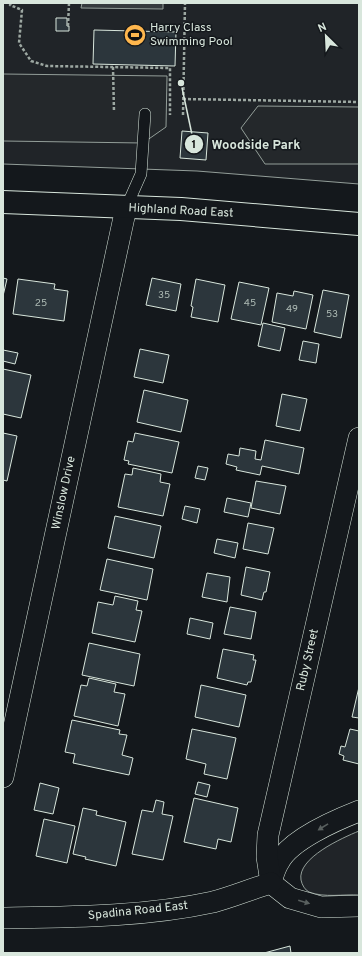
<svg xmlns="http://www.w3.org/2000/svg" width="362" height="956" font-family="Overpass,sans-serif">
	<rect width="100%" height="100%" fill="#14181c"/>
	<g fill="#202428" stroke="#939e99">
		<polygon points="3,3 359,3 359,184 197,171 3,164"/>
		<path d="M359,831V895C344,894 324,898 309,892C305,890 302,885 301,880C297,858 342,838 359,831Z"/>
	</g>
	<g fill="#24282b" stroke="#939e99">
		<polygon points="3,74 167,76 166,127 143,143 3,141"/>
		<polygon points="258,106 359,107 359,164 265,164 241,128"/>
	</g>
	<polygon fill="#363b3e" stroke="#939e99" points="82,3 163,3 163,9 81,8"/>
	<g fill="#2c363c" stroke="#d8e6dc">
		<polygon points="56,18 67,18 67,26 69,26 69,31 56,31"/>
		<polygon points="94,30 176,32 175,66 93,64"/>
		<polygon points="182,131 208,133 206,160 180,158"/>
		<polygon points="3,278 7,279 3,296"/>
		<polygon points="152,278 181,284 176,311 146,305"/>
		<polygon points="18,279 55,284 54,289 68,291 64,321 13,314"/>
		<polygon points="196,279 225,285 218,322 191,317 193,307 191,306"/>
		<polygon points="239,282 269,288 261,325 231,319"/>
		<polygon points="323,290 349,295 341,338 314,332"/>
		<polygon points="294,291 313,295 306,329 272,322 277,293 293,296"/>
		<polygon points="263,323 285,328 280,351 258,346"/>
		<polygon points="303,341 319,344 316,363 299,360"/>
		<polygon points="140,349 169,355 163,383 134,377"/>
		<polygon points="3,350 18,353 15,364 3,361"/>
		<polygon points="3,369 31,375 21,418 3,414"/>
		<polygon points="144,390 188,400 181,432 137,422"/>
		<polygon points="282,394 307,399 300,431 276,426"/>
		<polygon points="3,433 17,436 7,481 3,480"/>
		<polygon points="135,433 179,442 172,473 128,464 129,461 124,460 128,441 133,442"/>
		<polygon points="265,440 304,448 299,474 262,466 260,475 236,470 237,467 226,464 228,454 239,456 240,448 256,451 255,459 261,460"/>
		<polygon points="198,466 208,468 205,480 195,478"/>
		<polygon points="133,468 161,474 160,482 170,484 163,516 118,507 125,474 132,475"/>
		<polygon points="256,481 286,486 280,514 251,508"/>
		<polygon points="227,498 251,503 248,517 224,512"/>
		<polygon points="185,506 200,509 197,523 182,519"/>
		<polygon points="115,516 161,526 154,558 108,548"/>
		<polygon points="248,523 274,528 268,554 243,549"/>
		<polygon points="217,539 238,543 235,558 214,553"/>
		<polygon points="107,559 153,569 147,600 100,590"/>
		<polygon points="246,567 270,572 266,592 264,592 262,600 241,595"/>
		<polygon points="207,573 230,577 227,602 202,597"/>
		<polygon points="115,596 138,601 136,610 142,611 135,642 92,633 98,602 113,605"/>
		<polygon points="230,607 256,612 251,639 224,634"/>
		<polygon points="190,618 213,623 210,639 187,634"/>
		<polygon points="89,643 140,654 134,686 82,675"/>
		<polygon points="223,649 254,655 253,660 256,660 251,682 248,682 247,685 217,678"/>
		<polygon points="89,678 116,684 114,692 125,694 118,726 74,716 81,685 87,686"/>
		<polygon points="201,685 246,695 239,727 195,717"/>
		<polygon points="359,687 359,718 352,717"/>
		<polygon points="72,720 120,730 119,734 127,735 122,755 133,758 129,775 73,763 75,754 65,752"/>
		<polygon points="192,729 236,738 227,779 204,774 206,764 186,759"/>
		<polygon points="350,729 359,731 359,764 343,760 344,756 339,754 341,746 345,747"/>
		<polygon points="198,782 210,785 207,797 195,794"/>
		<polygon points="40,783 59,788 53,814 34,810"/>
		<polygon points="194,798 238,808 231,842 218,839 216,849 184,842"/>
		<polygon points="156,800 164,802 162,814 173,816 163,860 132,854 142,810 153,812"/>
		<polygon points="83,808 97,811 96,815 126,822 116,866 85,859 86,857 73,854"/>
		<polygon points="44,819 75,826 67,863 36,856"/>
		<polygon points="290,946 291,953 264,953"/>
	</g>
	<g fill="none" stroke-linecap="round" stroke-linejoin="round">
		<g stroke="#d8e6dc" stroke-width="12">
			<polyline id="service" points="126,208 141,174 145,114"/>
		</g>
		<g stroke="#d8e6dc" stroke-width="22">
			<g id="minor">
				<polyline points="3,777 126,208"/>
				<path d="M271,882C273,876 275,868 279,862C290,840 336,820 359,811"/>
				<polyline points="271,883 267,857 268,835 359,438"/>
				<polyline points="271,883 290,898 321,907 359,906"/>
				<path d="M3,918C72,917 144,917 213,902C232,897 251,889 271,883"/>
			</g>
		</g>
		<g stroke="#d8e6dc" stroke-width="24">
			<polyline id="tertiary" points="3,202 181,209 359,224"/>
		</g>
		<g stroke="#9da8a2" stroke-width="2.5" stroke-dasharray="3 2" stroke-linecap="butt">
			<polyline points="11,3 10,5 22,10 19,43 31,61 47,66 170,68 170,115"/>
			<polyline points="68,26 69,3"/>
			<polyline points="113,67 114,112"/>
			<polyline points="183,99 359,102"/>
			<polyline points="183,115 185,3"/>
		</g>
		<use href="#service" stroke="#14181c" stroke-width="11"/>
		<use href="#minor" stroke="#14181c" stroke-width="21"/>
		<use href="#tertiary" stroke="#14181c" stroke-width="22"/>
	</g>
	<defs><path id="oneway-solid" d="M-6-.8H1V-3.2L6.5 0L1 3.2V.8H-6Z"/></defs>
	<g fill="#59605f">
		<use href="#oneway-solid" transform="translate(323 827) rotate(148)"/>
		<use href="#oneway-solid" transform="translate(304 902) rotate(16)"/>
	</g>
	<defs>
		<g id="stadium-disc" transform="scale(1.15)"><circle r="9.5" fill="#ffb74d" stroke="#14181c"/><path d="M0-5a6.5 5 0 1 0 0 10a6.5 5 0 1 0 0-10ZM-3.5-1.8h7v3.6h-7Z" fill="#111"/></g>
	</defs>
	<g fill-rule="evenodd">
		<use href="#stadium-disc" x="135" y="35"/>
	</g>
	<g text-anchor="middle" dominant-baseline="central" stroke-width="3" stroke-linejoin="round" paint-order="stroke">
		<g font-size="10" fill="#adbab4">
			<text x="164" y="295">35</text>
			<text x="41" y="303">25</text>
			<text x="250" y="303">45</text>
			<text x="292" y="309">49</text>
			<text x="332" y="314">53</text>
		</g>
		<g font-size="12" fill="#d8e6dc" stroke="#14181c" text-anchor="start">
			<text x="150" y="28">Harry Class<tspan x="150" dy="14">Swimming Pool</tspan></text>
		</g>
		<g font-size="12" fill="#d8e6dc" stroke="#14181c">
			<text transform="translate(181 211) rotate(3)">Highland Road East</text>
			<text transform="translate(64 493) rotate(-78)">Winslow Drive</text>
			<text transform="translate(308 660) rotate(-77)">Ruby Street</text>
			<text transform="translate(138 911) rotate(-6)">Spadina Road East</text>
		</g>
	</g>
	<path fill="none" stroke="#d8e6dc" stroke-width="1.5" d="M181 83L194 144"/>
	<g fill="#d8e6dc" stroke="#14181c" stroke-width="1.5">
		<circle cx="181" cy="83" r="4"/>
		<circle cx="194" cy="144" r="10"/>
	</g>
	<g font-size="12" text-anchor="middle" font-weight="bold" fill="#111">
		<text x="194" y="148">1</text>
	</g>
	<g font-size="13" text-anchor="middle" font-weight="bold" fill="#d8e6dc" stroke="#14181c" stroke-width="3" stroke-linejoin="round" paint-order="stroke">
		<text x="256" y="149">Woodside Park</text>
	</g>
	<rect width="362" height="956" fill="none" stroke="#d8e6dc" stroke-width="8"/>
	<g transform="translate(326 36) rotate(336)" stroke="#14181c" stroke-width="3" paint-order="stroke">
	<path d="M0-3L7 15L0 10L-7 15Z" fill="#d8e6dc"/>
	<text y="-6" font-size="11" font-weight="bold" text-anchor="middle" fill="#d8e6dc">N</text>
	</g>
</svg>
